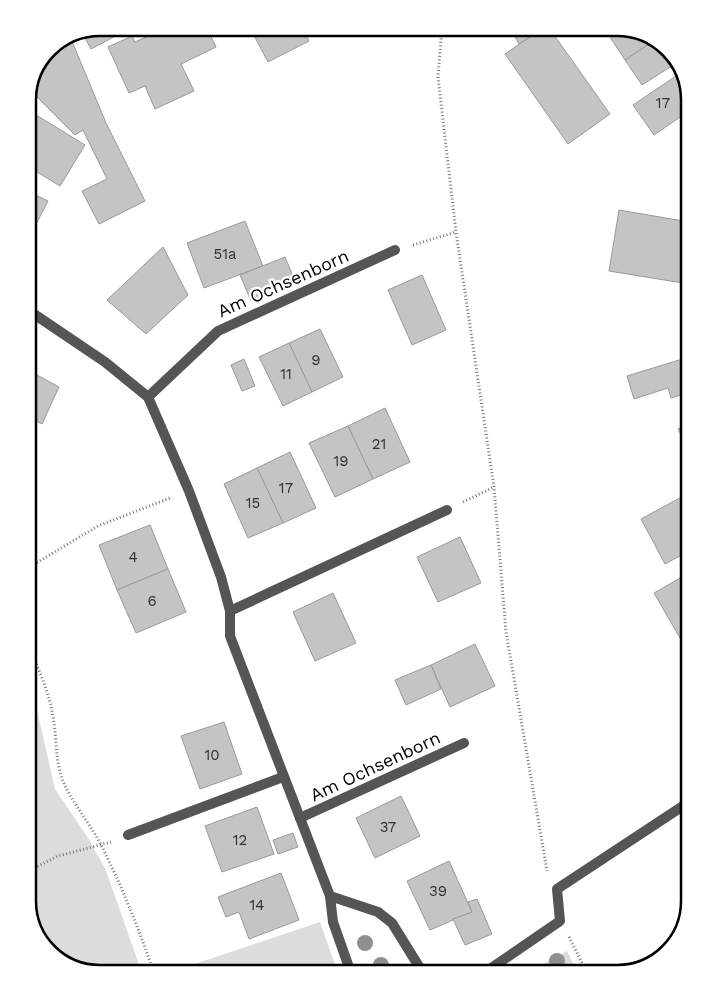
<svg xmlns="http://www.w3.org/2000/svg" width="717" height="1001" font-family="'Work Sans',sans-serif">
	<rect width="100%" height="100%" fill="#fff"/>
	<g fill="#dcdcdc">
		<polygon points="28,670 55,789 88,838 105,868 142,973 96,973 64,964 37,937 28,900"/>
		<polygon points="320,922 338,973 181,973 180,969"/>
		<polygon points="567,951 578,973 526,973"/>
	</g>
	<g fill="#c4c4c4" stroke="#999">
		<polygon points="101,28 126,28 127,30 91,49 83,34"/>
		<polygon points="165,28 207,28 216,47 181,64 194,91 155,109 145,86 129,93 108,47 132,36 135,42"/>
		<polygon points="250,28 302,28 309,41 268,62"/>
		<polygon points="510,28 543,28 519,44"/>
		<polygon points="543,28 549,28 610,114 568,144 505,54"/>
		<polygon points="618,28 653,37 655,40 625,60 608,34"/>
		<polygon points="71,39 106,123 145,201 99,224 82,191 107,179 83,130 75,135 30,90 52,46"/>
		<polygon points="655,40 678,62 642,85 625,60"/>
		<polygon points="682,72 690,101 689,111 654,135 633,105"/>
		<polygon points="28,110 85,145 60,186 32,169 28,175"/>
		<polygon points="28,191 48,201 28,240"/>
		<polygon points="619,210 689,222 689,284 609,271"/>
		<polygon points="245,221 263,266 204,288 187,243"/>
		<polygon points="163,247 188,295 146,334 107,300"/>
		<polygon points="285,257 296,283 251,301 240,275"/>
		<polygon points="422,275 446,330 412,345 388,290"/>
		<polygon points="320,329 343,377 312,392 289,343"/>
		<polygon points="289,343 312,392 283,406 259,357"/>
		<polygon points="689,357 689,392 671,398 668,388 634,399 627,376"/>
		<polygon points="244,359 255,386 242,391 231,365"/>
		<polygon points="28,370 59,387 42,424 28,417"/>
		<polygon points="385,408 410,462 373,479 348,426"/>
		<polygon points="689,424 689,449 678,429"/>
		<polygon points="348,426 373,479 335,497 309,443"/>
		<polygon points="290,452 316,508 283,523 257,468"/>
		<polygon points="257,468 283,523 248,538 224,484"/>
		<polygon points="689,493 689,551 665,564 641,519"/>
		<polygon points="150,525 168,569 117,590 99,545"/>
		<polygon points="460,537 481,583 438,602 417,557"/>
		<polygon points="168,569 186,612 136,633 117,590"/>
		<polygon points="689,573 689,633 680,638 654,593"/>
		<polygon points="333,593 356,643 315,661 293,612"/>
		<polygon points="475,644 495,686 450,707 431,665"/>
		<polygon points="431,665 441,689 406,705 395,680"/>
		<polygon points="224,722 242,774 200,789 181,736"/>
		<polygon points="401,796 420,836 375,858 356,818"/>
		<polygon points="257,807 274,854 222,872 205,826"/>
		<polygon points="293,833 298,847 278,854 273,840"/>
		<polygon points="449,861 472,912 430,930 407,881"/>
		<polygon points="281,873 299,920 249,939 239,912 226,917 218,897"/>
		<polygon points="477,899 492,934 465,945 453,919 472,912 468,902"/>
	</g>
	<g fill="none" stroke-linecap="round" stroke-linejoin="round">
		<g stroke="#777" stroke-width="3" stroke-dasharray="1 2.5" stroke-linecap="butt">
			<polyline points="442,28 438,77 456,232 494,487 506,632 547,871"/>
			<polyline points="413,245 456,232"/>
			<polyline points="463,502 494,487"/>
			<polyline points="28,568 98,526 170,498"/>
			<path d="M28,645C38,668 49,691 53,717C57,737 55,762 63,781C73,804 88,821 100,843C121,884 139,929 154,973"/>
			<polyline points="28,871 58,856 111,842"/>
			<polyline points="569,937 587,973"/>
		</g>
		<g stroke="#555" stroke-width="10">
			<polyline points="28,310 105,362 148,397 189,491 221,577 230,611 230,636 330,896 333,922 351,973"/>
			<polyline points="148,397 218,331 395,250"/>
			<polyline points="230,611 447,510"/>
			<polyline points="300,818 464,743"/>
			<polyline points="128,835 283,777"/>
			<polyline points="330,896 378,912 392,923 423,973"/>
			<polyline points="484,973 560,921 557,889 689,802"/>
		</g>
	</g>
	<g fill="#8f8f8f">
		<circle cx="365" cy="943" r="8"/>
		<circle cx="557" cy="961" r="8"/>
		<circle cx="381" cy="965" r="8"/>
	</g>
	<g text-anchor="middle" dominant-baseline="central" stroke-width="5" stroke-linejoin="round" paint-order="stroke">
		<g font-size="15" fill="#313131">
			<text x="663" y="103">17</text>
			<text x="225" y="254">51a</text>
			<text x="316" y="360">9</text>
			<text x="286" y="374">11</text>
			<text x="379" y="444">21</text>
			<text x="341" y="461">19</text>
			<text x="286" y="488">17</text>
			<text x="253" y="503">15</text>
			<text x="133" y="557">4</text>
			<text x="152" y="601">6</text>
			<text x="212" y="755">10</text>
			<text x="388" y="827">37</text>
			<text x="240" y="840">12</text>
			<text x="438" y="891">39</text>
			<text x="257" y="905">14</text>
		</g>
		<g font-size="18" fill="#000" stroke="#fff">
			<text transform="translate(283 283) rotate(-24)">Am Ochsenborn</text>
			<text transform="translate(375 766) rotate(-25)">Am Ochsenborn</text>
		</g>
	</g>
	<path d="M0 0H717V1001H0ZM100 36H617A64 64 0 0 1 681 100V901A64 64 0 0 1 617 965H100A64 64 0 0 1 36 901V100A64 64 0 0 1 100 36Z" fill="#fff" fill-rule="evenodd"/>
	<path fill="none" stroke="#000" stroke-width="2.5" d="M100 36H617A64 64 0 0 1 681 100V901A64 64 0 0 1 617 965H100A64 64 0 0 1 36 901V100A64 64 0 0 1 100 36Z"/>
</svg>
